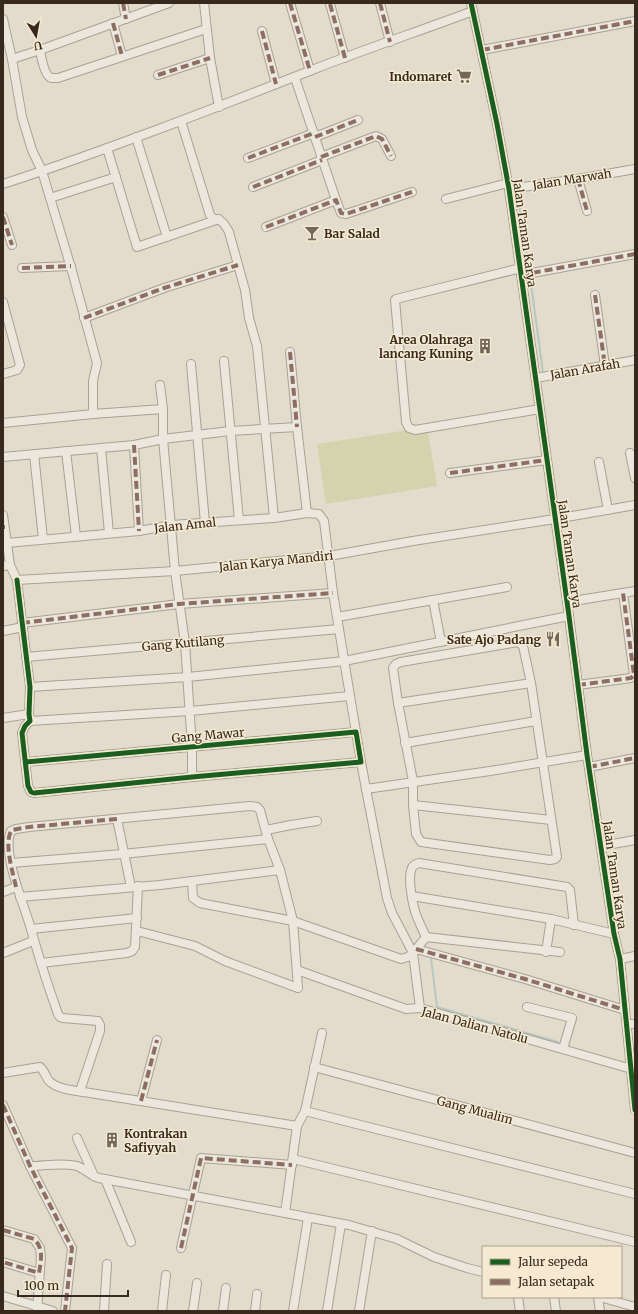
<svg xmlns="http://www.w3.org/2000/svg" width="638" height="1314" font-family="Merriweather,serif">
	<rect width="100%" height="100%" fill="#e3dccc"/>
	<polygon fill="#d3d3ae" points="427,427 437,486 326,504 317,444"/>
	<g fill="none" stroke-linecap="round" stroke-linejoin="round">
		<g stroke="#b7c8bd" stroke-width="2">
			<polyline points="518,198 529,272"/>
			<polyline points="530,276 543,373"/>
			<polyline points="431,958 437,1007 558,1042"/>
		</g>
		<g stroke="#a8a195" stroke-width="10">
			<g id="minor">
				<polyline points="123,3 126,19"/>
				<polyline points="204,3 210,58 219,107"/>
				<polyline points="290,3 310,71"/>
				<polyline points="380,3 390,42"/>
				<polyline points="471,3 497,124 509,189 569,616 587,755 614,934 620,959 635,1110"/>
				<polyline points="330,4 345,58"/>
				<polyline points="3,19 12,59 22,117 32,150 42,171 72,271 97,363 93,381 93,414"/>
				<polyline points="113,23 122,56"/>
				<polyline points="262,31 276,84"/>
				<path d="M40,50C41,56 44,75 51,78C52,78 56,78 58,78L206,29"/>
				<polyline points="482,50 635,21"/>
				<polyline points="12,59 40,50 169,3"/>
				<polyline points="158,75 210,58"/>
				<polyline points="295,78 336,200"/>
				<path d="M181,121L210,215L213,218C223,221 224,223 229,232L245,290L249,318L257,346L274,518"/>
				<polyline points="136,137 167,237"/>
				<polyline points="315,137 358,120"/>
				<polyline points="107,148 137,247 219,219"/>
				<polyline points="321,157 376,136 382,139 391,156"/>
				<polyline points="248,158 314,133"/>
				<polyline points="578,179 587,211"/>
				<path d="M3,184C107,150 210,110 312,70C365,49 420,31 473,11"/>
				<polyline points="253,187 322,160"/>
				<polyline points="509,189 578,179 635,169"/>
				<polyline points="50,198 116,177"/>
				<polyline points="446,199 508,183"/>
				<polyline points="3,217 12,245"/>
				<polyline points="266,227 336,200 341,213 346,214 412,192"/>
				<polyline points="22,268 71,266"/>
				<polyline points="521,268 396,299 395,300 406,422 409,428 415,430 540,409"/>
				<polyline points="521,275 635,254"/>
				<polyline points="595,295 605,366"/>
				<polyline points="3,302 20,365 17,370 3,374"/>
				<polyline points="84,318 164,288 238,265"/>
				<polyline points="290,352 297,427 307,513"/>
				<polyline points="224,361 239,520"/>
				<polyline points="191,364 205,523"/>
				<polyline points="536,378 635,360"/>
				<polyline points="160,385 163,409 163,439 175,571 185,643 192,747 192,777"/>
				<polyline points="3,423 93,414 163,409"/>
				<polyline points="134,445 139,531"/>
				<polyline points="101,448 109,533"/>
				<polyline points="66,451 76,536"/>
				<polyline points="630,453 635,478"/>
				<polyline points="34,454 43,539"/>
				<polyline points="3,457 134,445 163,439 230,431 297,427"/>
				<polyline points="599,462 608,510"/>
				<polyline points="450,473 547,460"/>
				<polyline points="3,515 10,565"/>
				<polyline points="7,543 139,531 171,525 274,518 307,513 319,514 324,521 333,593 356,732"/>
				<polyline points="3,566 10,565 17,580 175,571 329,556 413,541 555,519 635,505"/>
				<polyline points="17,580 30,687 29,714 30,721 25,726 22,733 28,786 31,792 34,793 192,777 361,762 356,732 26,762"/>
				<polyline points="433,600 441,642"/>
				<polyline points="567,602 635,591"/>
				<polyline points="337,617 507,587"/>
				<polyline points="22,623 179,604 333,593"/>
				<polyline points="3,631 23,627"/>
				<polygon points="518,642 523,646 531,683 557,857 555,859 550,860 421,842 416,834 413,805 413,781 398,703 393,668 396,664 401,662"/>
				<polyline points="26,657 339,629"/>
				<polyline points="578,685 631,678 634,675 623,593"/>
				<polyline points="30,687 188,677 344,661 569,616"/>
				<polyline points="398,703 531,683"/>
				<polyline points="3,718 29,714"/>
				<polyline points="30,721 190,711 350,696"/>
				<polyline points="405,743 536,721"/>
				<polyline points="361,762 366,789 490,771 587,755"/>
				<polyline points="589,767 635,758"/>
				<polyline points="413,805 551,820"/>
				<polyline points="117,819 131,887"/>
				<polyline points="266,830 291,825 317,821"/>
				<polyline points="601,846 635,840"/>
				<polyline points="11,863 123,854 268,839 280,870 293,921 298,988 225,961 195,946 137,931"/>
				<polyline points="192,881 193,898 200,903 293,921 401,959 408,957 413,953 392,913 387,898 366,789"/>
				<polyline points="3,892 16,887"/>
				<polyline points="412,896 551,919 614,934"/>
				<polyline points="20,897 160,885 280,870"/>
				<polyline points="31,929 137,918"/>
				<polyline points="426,937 560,952"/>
				<polyline points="416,949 525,979 625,1010"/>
				<polyline points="546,952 551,919"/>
				<polyline points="3,953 33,941"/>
				<polyline points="620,959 635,956"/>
				<polyline points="41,963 127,953 132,951 135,947 138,886"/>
				<polyline points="297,970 406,1009 420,1008 635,1070"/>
				<polyline points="527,1007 572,1018 563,1049"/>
				<path d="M420,1008L413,953L426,937C423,931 420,924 417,917C413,907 407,878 412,868C413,865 415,864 419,863L567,887L570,890L574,925"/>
				<polyline points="627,1024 635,1024"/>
				<polyline points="314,1067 635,1153"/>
				<path d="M3,1073L40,1067C45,1071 45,1076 49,1081C58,1090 78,1091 90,1093L297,1126"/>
				<path d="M80,1091L100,1031V1025L98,1021L63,1018L60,1017L58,1014C48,986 39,958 31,929C25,907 1,852 11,831L16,829L29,827L250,806L257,807L260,810L268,839"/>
				<polyline points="141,1101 157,1040"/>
				<polyline points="3,1105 30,1166 72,1248 65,1311"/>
				<polyline points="305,1111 322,1033"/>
				<polyline points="77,1138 94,1176"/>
				<polyline points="293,1159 635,1242"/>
				<path d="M30,1166C45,1166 62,1162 77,1166C85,1169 91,1176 99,1178L349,1225L397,1239L434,1257L467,1268L483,1272"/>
				<polyline points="105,1179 131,1242"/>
				<polyline points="285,1213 297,1126 305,1111 635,1194"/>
				<polyline points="3,1230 34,1239 40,1248 41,1257 37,1311"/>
				<polyline points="181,1248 201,1158 292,1165"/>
				<polyline points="3,1262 39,1273"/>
				<polyline points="3,1296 53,1311"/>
				<polyline points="518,1297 520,1311"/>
				<polyline points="554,1297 556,1311"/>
				<polyline points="598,1297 600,1311"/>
				<polyline points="600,1297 635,1307"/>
				<polyline points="104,1311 107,1264"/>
				<polyline points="162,1311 166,1275"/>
				<polyline points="193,1311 197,1283"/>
				<polyline points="223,1311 226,1288"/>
				<polyline points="255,1311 257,1294"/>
				<polyline points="293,1311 308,1218"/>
				<polyline points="327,1311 341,1224"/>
				<polyline points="359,1311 372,1231"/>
			</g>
		</g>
		<use href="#minor" stroke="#ece7dd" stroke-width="8"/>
		<g stroke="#8d6e63" stroke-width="4" stroke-dasharray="8 4" stroke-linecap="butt">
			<polyline points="123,3 126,19"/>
			<polyline points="290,3 310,71"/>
			<polyline points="380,3 390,42"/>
			<polyline points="330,4 345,58"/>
			<polyline points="113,23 122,56"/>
			<polyline points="262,31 276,84"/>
			<polyline points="482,50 635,21"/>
			<polyline points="158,75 210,58"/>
			<polyline points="315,137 358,120"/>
			<polyline points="321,157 376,136 382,139 391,156"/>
			<polyline points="248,158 314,133"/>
			<polyline points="578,179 587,211"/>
			<polyline points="253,187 322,160"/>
			<polyline points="3,217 12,245"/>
			<polyline points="266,227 336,200 341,213 346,214 412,192"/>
			<polyline points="22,268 71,266"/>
			<polyline points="521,275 635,254"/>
			<polyline points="595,295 605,366"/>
			<polyline points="84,318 164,288 238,265"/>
			<polyline points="290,352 297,427"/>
			<polyline points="134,445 139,531"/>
			<polyline points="450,473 547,460"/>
			<polyline points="3,527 5,527"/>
			<polyline points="22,623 179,604 333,593"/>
			<polyline points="578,685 631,678 634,675 623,593"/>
			<polyline points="589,767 635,758"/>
			<path d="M16,887C13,873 3,841 12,830L29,827L117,819"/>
			<polyline points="416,949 525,979 625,1010"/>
			<polyline points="141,1101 157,1040"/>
			<polyline points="3,1105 30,1166 72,1248 65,1311"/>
			<path d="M3,1230L34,1239C44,1248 41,1261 39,1273L3,1262"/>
			<polyline points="181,1248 201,1158 292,1165"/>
		</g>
		<g stroke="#f5ead1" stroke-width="8">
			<g id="cycleway">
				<polyline points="471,3 497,124 509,189 569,616 587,755 614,934 620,959 635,1110"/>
				<polyline points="17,580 30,687 29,714 30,721 25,726 22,733 28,786 31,792 34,793 192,777 361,762 356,732 26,762"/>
			</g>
		</g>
		<use href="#cycleway" stroke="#1b5e20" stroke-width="5"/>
	</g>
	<defs>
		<g id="supermarket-bare" transform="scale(1.2)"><path d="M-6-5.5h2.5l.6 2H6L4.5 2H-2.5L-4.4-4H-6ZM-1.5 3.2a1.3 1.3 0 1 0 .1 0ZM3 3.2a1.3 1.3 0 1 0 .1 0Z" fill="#73685a" stroke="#f5ead1" stroke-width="2.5" paint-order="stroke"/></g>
		<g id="bar-bare" transform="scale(1.2)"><path d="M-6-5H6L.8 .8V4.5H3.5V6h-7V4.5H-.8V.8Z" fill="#73685a" stroke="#f5ead1" stroke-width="2.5" paint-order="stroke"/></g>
		<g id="building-bare" transform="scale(1.2)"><path d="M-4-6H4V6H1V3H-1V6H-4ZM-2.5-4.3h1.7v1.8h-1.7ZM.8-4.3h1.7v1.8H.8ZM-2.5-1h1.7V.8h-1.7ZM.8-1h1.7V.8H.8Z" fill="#73685a" stroke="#f5ead1" stroke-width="2.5" paint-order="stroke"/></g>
		<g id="restaurant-bare" transform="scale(1.2)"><path d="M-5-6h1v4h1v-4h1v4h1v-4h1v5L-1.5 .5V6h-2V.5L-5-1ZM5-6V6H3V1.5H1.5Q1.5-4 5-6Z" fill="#73685a" stroke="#f5ead1" stroke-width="2.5" paint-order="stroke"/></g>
	</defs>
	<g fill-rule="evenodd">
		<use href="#supermarket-bare" x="464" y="76"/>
		<use href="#bar-bare" x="312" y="233"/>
		<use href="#building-bare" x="485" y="346"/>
		<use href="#restaurant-bare" x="553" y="639"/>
		<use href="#building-bare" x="112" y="1140"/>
	</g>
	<g text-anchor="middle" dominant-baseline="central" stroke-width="3" stroke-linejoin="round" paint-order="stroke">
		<g font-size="12" font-weight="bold" fill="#37291d" stroke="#f5ead1" text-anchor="end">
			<text x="452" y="76">Indomaret</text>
			<text x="324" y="233" text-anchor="start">Bar Salad</text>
			<text x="473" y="339">Area Olahraga<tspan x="473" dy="14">lancang Kuning</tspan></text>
			<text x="541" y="639">Sate Ajo Padang</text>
			<text x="124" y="1133" text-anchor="start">Kontrakan<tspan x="124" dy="14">Safiyyah</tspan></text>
		</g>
		<g font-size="12" fill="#37291d" stroke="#f5ead1">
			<text transform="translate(572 179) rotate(-9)">Jalan Marwah</text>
			<text transform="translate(525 233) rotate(82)">Jalan Taman Karya</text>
			<text transform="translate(585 369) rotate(-10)">Jalan Arafah</text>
			<text transform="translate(185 525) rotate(-6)">Jalan Amal</text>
			<text transform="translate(570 554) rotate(82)">Jalan Taman Karya</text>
			<text transform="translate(276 561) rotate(-6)">Jalan Karya Mandiri</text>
			<text transform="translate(183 643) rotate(-5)">Gang Kutilang</text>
			<text transform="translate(208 735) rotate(-5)">Gang Mawar</text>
			<text transform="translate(615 875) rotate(82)">Jalan Taman Karya</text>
			<text transform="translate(475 1025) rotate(15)">Jalan Dalian Natolu</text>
			<text transform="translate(475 1110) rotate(15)">Gang Mualim</text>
		</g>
	</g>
	<rect width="638" height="1314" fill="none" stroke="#37291d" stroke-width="8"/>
	<rect x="482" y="1246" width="140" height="52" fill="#f5ead1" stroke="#a99d89"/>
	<rect x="490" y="1259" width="20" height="6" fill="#1b5e20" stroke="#a99d89"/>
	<text x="518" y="1266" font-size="12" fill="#37291d">Jalur sepeda</text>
	<rect x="490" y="1279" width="20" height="6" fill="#8d6e63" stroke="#a99d89"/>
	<text x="518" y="1286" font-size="12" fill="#37291d">Jalan setapak</text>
	<g transform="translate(36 36) rotate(169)" stroke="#f5ead1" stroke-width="3" paint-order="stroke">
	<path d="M0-3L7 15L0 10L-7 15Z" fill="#37291d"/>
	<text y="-6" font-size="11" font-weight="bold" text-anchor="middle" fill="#37291d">U</text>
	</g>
	<path d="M18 1290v6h110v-6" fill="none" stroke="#37291d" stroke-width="2"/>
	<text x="24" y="1290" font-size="12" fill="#37291d" stroke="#f5ead1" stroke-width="3" paint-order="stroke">100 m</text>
</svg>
